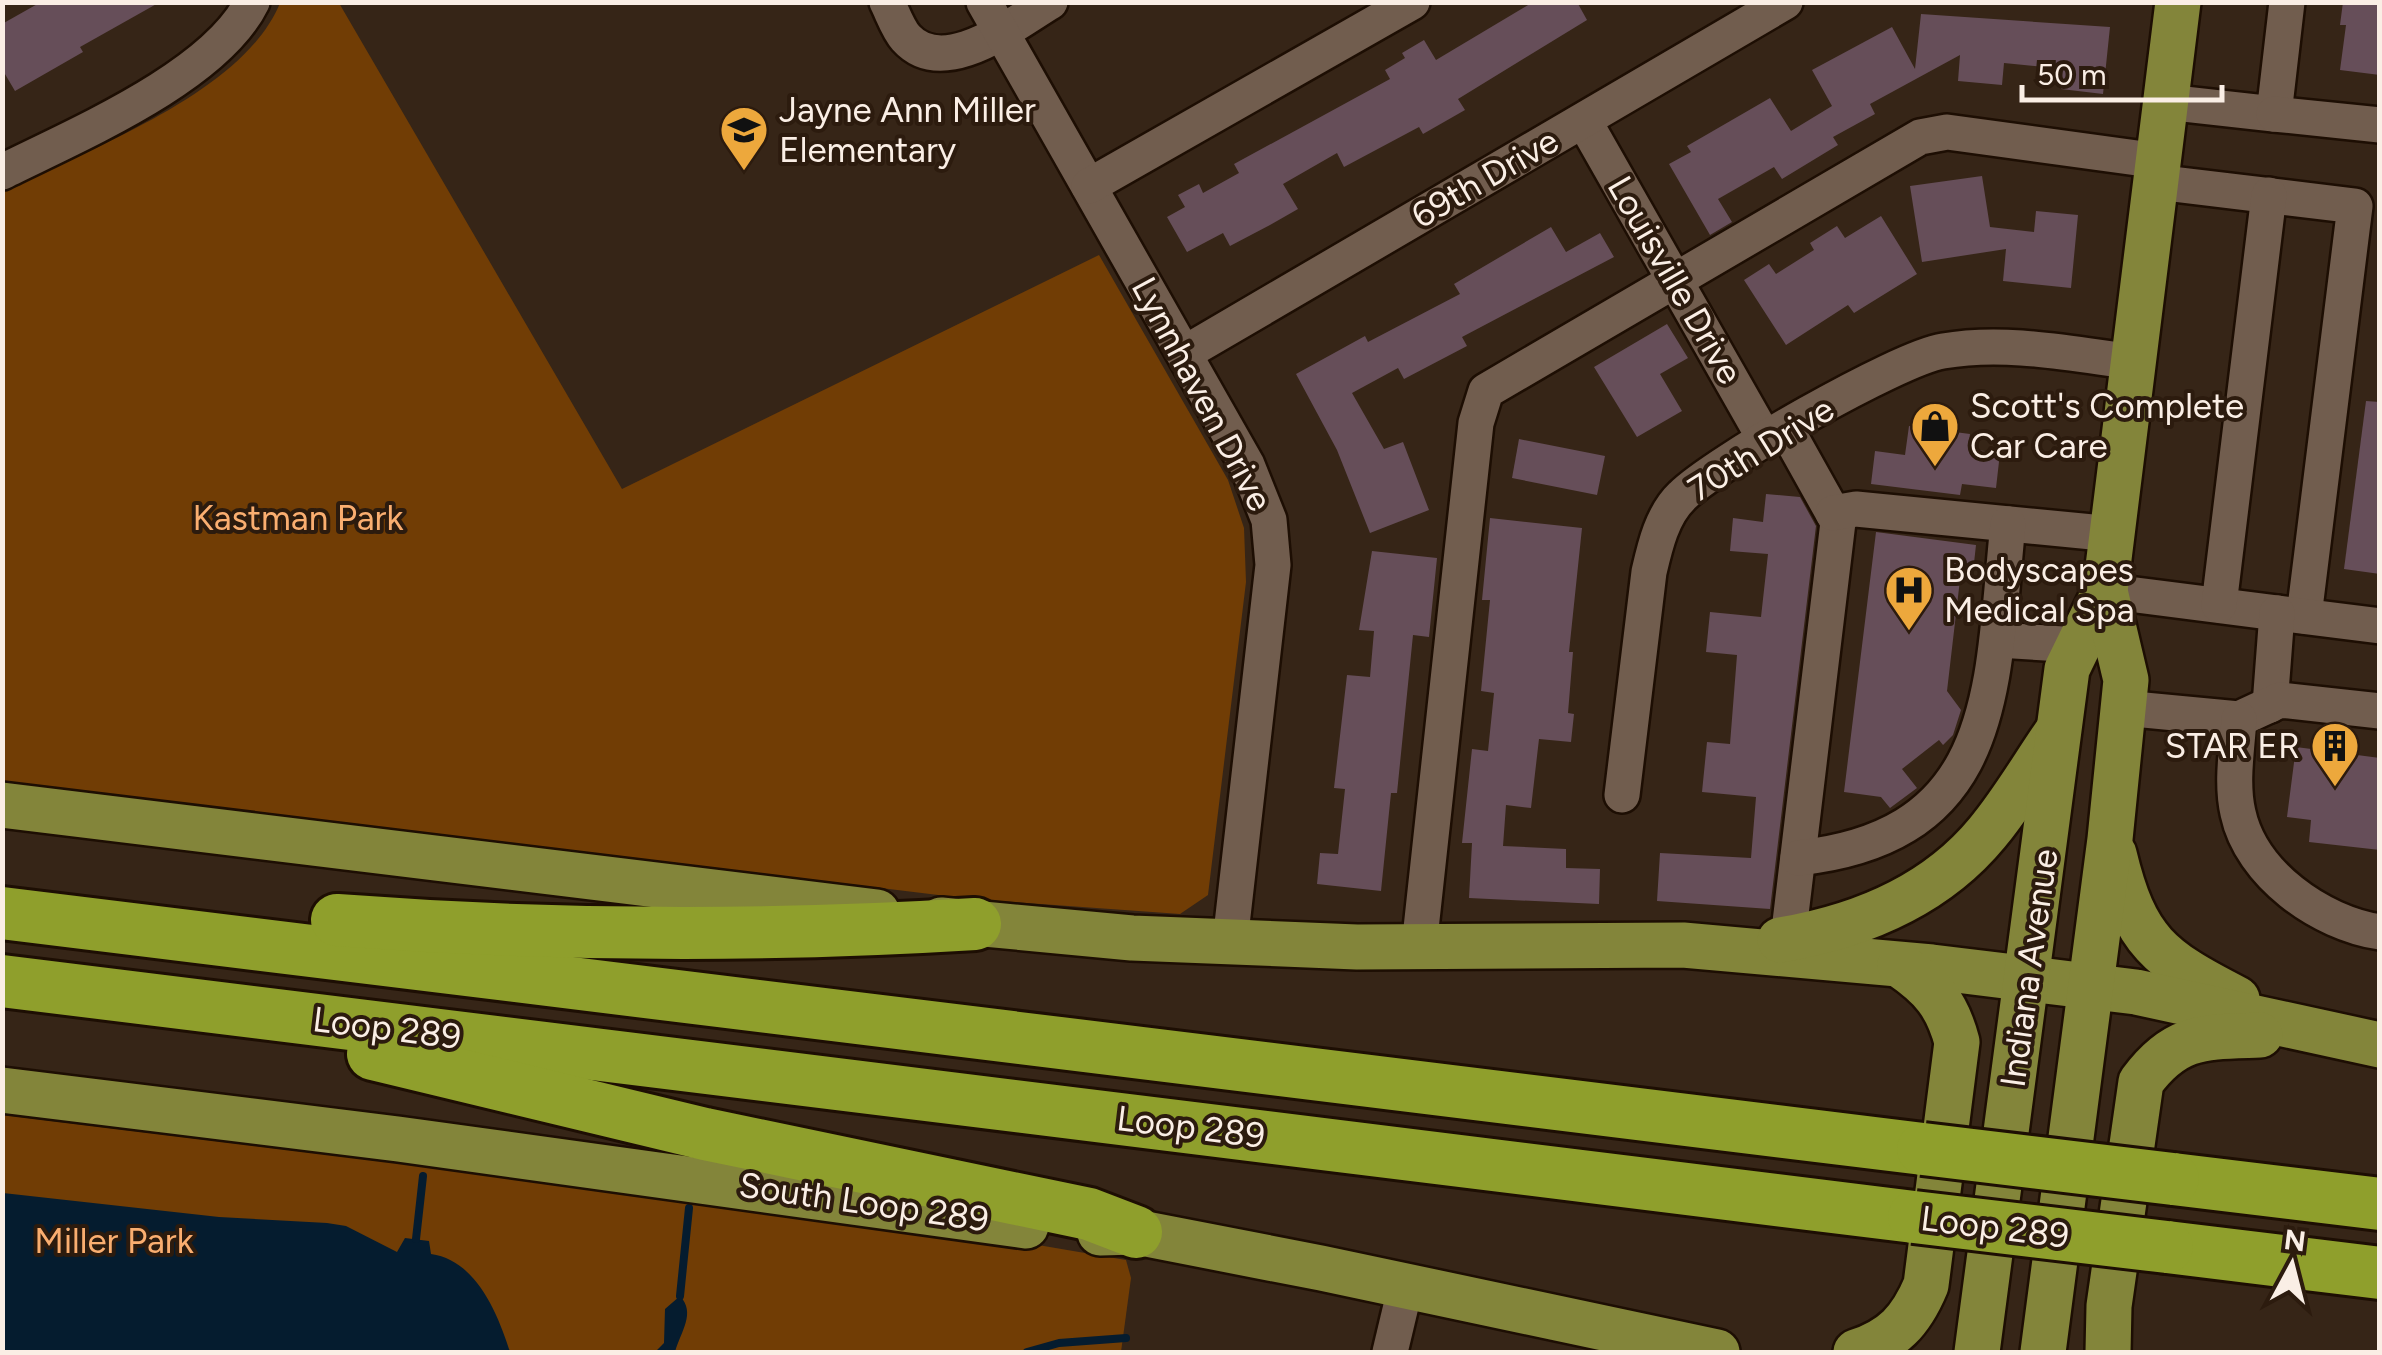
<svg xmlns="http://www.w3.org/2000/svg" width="2382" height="1355" font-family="Figtree,sans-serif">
	<rect width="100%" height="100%" fill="#362517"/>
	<g fill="#713d05">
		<path d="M280,3H339L622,489L1099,255L1228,480L1244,528L1246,582L1208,895L1180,914L971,899L3,781V192C87,149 243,94 280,3Z"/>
		<polygon points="3,1115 968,1233 1126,1260 1131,1278 1121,1352 3,1352"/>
	</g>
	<g fill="#051c2f">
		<path d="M3,1193L219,1217L327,1223L346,1226L397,1252L405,1238L429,1241L431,1254C476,1260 498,1314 510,1352H3Z"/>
		<path d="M680,1296C696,1313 681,1331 675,1352H655L664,1343L665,1309Z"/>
	</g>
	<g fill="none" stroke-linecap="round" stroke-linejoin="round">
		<g stroke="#051c2f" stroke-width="8">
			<polyline points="416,1239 423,1176"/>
			<polyline points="680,1296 689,1208"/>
			<polyline points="1027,1352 1059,1343 1126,1338"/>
		</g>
	</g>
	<g fill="#664e59">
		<polygon points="41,2 160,2 80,47 83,52 15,91 2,69 2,24"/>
		<polygon points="1533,2 1577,2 1587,20 1458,99 1465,110 1423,134 1419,127 1344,167 1337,153 1283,184 1298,209 1270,225 1230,246 1223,233 1187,252 1167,217 1185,207 1178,195 1199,184 1203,193 1239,173 1234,164 1390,79 1385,70 1405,58 1402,53 1424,40 1436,60"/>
		<polygon points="2343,2 2380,2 2380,75 2340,70 2346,25 2340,25"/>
		<polygon points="1921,14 2110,27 2103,94 2061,89 2063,69 2004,63 2002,85 1958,81 1960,55 1870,104 1875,114 1833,137 1838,145 1782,179 1774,167 1718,199 1732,222 1710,235 1669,164 1691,152 1687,146 1770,98 1791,131 1832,106 1812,70 1892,27 1915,69"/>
		<polygon points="1982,176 1990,227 2034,232 2036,211 2078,215 2071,288 2003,281 2006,249 1922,262 1910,186"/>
		<polygon points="1881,216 1917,274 1854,313 1848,305 1786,345 1744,280 1769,264 1776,274 1814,250 1810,243 1837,226 1845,238"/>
		<polygon points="1551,227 1566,252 1600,233 1614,257 1462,337 1467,346 1404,379 1398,368 1352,393 1384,449 1403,442 1429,510 1370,533 1337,450 1296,374 1365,336 1368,342 1460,294 1454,284"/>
		<polygon points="1667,324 1688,358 1660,374 1682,411 1637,437 1594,367"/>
		<polygon points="2366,401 2380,402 2380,574 2344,569"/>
		<polygon points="1909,426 1970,434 1968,449 2000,453 1996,488 1962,484 1960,495 1871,484 1875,451 1905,455"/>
		<polygon points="1519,439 1605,456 1597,495 1512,478"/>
		<polygon points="1766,494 1800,497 1816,526 1770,909 1657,901 1660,853 1751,858 1756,797 1702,792 1707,742 1730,744 1737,655 1706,652 1710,612 1761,617 1768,554 1730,551 1733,518 1763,522"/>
		<polygon points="1490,518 1582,528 1569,652 1573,652 1568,713 1574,714 1571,742 1539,739 1531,808 1506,805 1503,846 1566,849 1566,868 1600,869 1599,904 1469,898 1472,843 1462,843 1472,749 1488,751 1494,693 1481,691 1490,600 1482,600"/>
		<polygon points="1876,532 1976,545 1973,572 1961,571 1947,691 1961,710 1953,735 1943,745 1939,740 1902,769 1917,788 1890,808 1881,797 1844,792"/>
		<polygon points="1372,551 1437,558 1429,637 1413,635 1397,793 1391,793 1381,891 1317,884 1320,853 1338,854 1345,789 1334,788 1347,675 1370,677 1374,631 1359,630"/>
		<polygon points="2296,747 2380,758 2380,850 2309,842 2311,820 2287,817"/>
	</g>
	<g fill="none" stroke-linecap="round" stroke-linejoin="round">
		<g stroke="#1d0e03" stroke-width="40">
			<g id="minor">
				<path d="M887,2C893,14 898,29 906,38C944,80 1013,24 1050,2"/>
				<polyline points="984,2 1247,465 1269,520 1273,565 1230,942"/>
				<polyline points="2166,102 2274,114 2287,2"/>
				<polyline points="2274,114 2380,125"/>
				<polyline points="1584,121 1765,439"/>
				<path d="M2,172C76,135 215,77 252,2"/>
				<polyline points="2156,182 2355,206 2304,616"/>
				<polyline points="1089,186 1412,2"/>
				<polyline points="1185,353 1785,2"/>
				<polyline points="1786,429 1838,522 1788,939"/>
				<polyline points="1833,513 1856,509 2113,534"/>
				<polyline points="2105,591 2380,626"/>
				<polyline points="2219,605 2269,195"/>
				<polyline points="1998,640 2079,645"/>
				<polyline points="2270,705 2277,613"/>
				<polyline points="2123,708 2239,719 2280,700 2380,711"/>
				<path d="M2239,719C2237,750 2231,783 2238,813C2251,874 2320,923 2380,932"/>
				<path d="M1622,795L1649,572C1655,546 1662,515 1682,496C1715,463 1898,358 1943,351C2006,340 2072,354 2134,362"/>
				<path d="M1798,858C2002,836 1991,686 2008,524"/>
				<polyline points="1419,947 1476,423 1486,391 1920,137 1947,132 2159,161"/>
				<polyline points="1390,1352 1405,1289"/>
			</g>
		</g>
		<g stroke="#1d0e03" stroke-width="50">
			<g id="major">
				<polyline points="2,805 877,912"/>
				<path d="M2114,854C2135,942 2159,959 2237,999"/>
				<polyline points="941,920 1132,938 1357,947 1683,945 1932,967 2136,992 2380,1045"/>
				<path d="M1780,940C1858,927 1935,896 1987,833C2013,802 2034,765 2057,732"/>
				<polyline points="2,1090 398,1139 1026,1226"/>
				<polyline points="1100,1233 1136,1232 1321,1268 1717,1352"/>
				<path d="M1856,1352C1893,1340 1911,1321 1926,1285L1957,1042C1947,1004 1932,987 1900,965"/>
				<polyline points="1977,1352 2067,669 2105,591 2178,2"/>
				<polyline points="2043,1352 2110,839 2126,680 2105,591"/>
				<path d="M2108,1352L2109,1306L2141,1082C2176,1034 2205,1037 2260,1035"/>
			</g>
		</g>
		<g stroke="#1d0e03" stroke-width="58">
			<g id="highway">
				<polyline points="2,913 1923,1149"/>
				<path d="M337,920C549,936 763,937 975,924"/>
				<polyline points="2,981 1914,1217"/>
				<polyline points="373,1054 705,1134 1089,1214 1136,1232"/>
				<polyline points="2173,1179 2380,1204"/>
				<polyline points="2167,1247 2380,1273"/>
			</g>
		</g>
		<use href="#minor" stroke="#715d4e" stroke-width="35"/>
		<use href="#major" stroke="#83853a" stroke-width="45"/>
		<use href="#highway" stroke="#8f9f2c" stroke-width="52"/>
		<g stroke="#1d0e03" stroke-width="58" stroke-linecap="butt">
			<g id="highway-bridge">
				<polyline points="1923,1149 2173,1179"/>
				<polyline points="1914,1217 2167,1247"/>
			</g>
		</g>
		<use href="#highway-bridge" stroke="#8f9f2c" stroke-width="52"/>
	</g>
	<defs>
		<g id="school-pin" transform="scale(2.5)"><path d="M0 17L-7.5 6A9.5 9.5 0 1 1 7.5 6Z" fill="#eda83c" stroke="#2c1b0e"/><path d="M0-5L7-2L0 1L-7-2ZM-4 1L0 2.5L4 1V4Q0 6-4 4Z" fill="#111"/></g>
		<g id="shop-pin" transform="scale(2.5)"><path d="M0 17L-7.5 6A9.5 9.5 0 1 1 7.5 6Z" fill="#eda83c" stroke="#2c1b0e"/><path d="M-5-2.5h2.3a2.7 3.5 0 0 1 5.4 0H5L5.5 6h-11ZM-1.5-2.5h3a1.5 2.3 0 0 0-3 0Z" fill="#111"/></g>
		<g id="hospital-pin" transform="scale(2.5)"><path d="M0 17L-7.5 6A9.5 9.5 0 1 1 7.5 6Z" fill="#eda83c" stroke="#2c1b0e"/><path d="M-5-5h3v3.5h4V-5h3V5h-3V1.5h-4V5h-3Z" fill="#111"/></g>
		<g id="building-pin" transform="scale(2.5)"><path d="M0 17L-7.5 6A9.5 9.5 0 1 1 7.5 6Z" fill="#eda83c" stroke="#2c1b0e"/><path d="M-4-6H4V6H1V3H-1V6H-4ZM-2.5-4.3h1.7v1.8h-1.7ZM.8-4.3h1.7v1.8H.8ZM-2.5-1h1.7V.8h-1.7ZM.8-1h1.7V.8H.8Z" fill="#111"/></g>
	</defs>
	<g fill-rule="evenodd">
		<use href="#school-pin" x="744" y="130"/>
		<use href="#shop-pin" x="1935" y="426"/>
		<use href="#hospital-pin" x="1909" y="590"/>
		<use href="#building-pin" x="2335" y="746"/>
	</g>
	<g text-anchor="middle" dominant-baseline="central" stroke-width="8" stroke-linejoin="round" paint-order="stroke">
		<g font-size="35" fill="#faeee5" stroke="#2c1b0e" text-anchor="start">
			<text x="779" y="110">Jayne Ann Miller<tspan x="779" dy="40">Elementary</tspan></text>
			<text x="1970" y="406">Scott's Complete<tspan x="1970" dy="40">Car Care</tspan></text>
			<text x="1944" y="570">Bodyscapes<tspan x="1944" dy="40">Medical Spa</tspan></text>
			<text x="2300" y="746" text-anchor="end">STAR ER</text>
		</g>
		<g font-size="35" fill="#faeee5" stroke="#2c1b0e">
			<text transform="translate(1485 178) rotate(-30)">69th Drive</text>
			<text transform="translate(1675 280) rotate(60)">Louisville Drive</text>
			<text transform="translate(1202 394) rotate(62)">Lynnhaven Drive</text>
			<text transform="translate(1761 449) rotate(-32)">70th Drive</text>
			<text transform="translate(2029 968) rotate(-82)">Indiana Avenue</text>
			<text transform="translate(387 1028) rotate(7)">Loop 289</text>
			<text transform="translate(1191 1127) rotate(7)">Loop 289</text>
			<text transform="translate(864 1202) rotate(8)">South Loop 289</text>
			<text transform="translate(1995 1227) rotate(7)">Loop 289</text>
		</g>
		<g font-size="35" fill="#faae70" stroke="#2c1b0e">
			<text x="298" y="518">Kastman Park</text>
			<text x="114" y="1241">Miller Park</text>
		</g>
	</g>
	<rect width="2382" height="1355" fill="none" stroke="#faeee5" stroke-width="10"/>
	<g transform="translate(2292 1265) rotate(7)" stroke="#2c1b0e" stroke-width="8" paint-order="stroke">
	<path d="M0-8L18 38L0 25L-18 38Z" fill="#faeee5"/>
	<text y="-15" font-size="28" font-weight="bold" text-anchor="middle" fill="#faeee5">N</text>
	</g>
	<path d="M2022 85v15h200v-15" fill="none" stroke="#faeee5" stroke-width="5"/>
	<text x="2037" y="85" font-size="30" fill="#faeee5" stroke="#2c1b0e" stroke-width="8" paint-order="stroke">50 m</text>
</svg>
